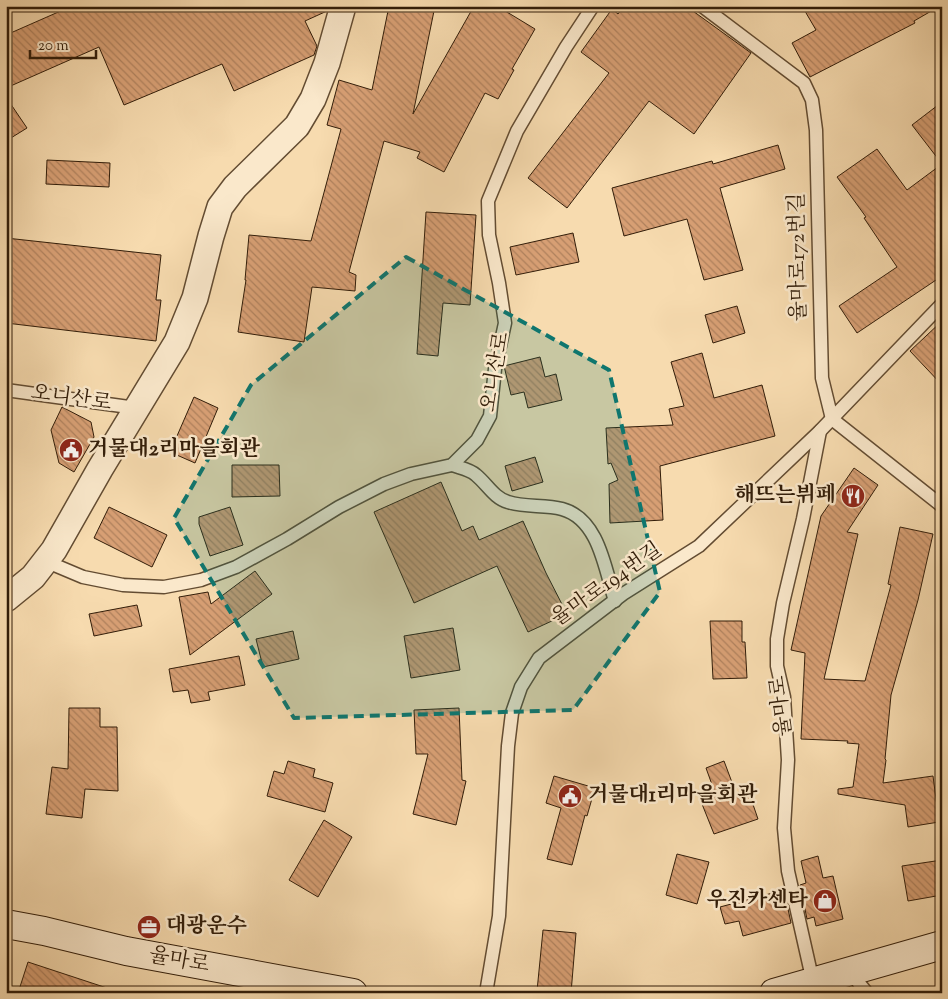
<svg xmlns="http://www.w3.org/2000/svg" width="948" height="999" font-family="'Sorts Mill Goudy','Noto Serif KR',serif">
	<defs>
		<pattern id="building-back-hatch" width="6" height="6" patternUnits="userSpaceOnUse" patternTransform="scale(1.25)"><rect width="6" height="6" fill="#d79f74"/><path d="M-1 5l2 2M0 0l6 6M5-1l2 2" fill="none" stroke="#af815d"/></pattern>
	</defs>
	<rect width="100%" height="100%" fill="#f7dbaf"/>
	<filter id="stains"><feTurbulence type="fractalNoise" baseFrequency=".004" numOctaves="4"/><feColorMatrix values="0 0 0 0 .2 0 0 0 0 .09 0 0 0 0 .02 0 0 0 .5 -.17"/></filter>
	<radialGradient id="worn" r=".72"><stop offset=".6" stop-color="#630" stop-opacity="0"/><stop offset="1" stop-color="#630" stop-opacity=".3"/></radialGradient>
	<g fill="url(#building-back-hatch)" stroke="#321d09">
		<polygon points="72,6 328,6 327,11 305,21 317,46 314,55 234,91 222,64 124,105 99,47 6,88 6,35"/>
		<polygon points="389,6 435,6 413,114 474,6 497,6 535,29 512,69 514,70 498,99 485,93 444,172 417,158 420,152 384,141 349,272 356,275 355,291 312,287 304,342 238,332 246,280 245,280 249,235 311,241 341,129 327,125 339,80 372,90"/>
		<polygon points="624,6 686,6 751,53 694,134 649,101 567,208 528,178 609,73 581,52 612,9 618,14"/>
		<polygon points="802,6 940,6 914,21 915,23 810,77 792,43 816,30"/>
		<polygon points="6,97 27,128 6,141"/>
		<polygon points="942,102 942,164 912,125"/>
		<polygon points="778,145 785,169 720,188 743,270 704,280 687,219 624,236 612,188 712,161 713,164"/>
		<polygon points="877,149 907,190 942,164 942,276 857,333 839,306 897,267 864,218 866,217 837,177"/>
		<polygon points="47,160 110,163 109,187 46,184"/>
		<polygon points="426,212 476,215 470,305 443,303 438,356 417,354"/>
		<polygon points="573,233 579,262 516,275 510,247"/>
		<polygon points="6,238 161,255 156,300 161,300 156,341 6,323"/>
		<polygon points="737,306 745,333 713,343 705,315"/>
		<polygon points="942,321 942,385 910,351"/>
		<polygon points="702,353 714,398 762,385 775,436 660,466 663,520 610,523 609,484 618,480 611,463 608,464 606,428 673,425 669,409 684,406 671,362"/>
		<polygon points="540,357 545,377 556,374 562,400 528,408 524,392 511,395 504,366"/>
		<polygon points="194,397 218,408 195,463 170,452"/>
		<polygon points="62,407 91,422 94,437 74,472 59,463 51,430"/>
		<polygon points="535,457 543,482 512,491 505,466"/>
		<polygon points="232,465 279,465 280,496 232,497"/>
		<polygon points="854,468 878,485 847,532 858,534 824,679 865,681 891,585 888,584 900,527 933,534 918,600 891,695 885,759 886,760 883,783 933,776 939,822 908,827 905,805 838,794 838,789 853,787 859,744 847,743 848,741 801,739 805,653 791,650 821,516"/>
		<polygon points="441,482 462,531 473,526 479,540 523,521 546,573 567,614 528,632 497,566 414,603 374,512"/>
		<polygon points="109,507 167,535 152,567 94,538"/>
		<polygon points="230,507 243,545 210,556 199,524 199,517"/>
		<polygon points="255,571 272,594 190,655 179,597 208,592 211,604"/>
		<polygon points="137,605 142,626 94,636 89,614"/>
		<polygon points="710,621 742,621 742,642 745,642 747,678 713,679"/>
		<polygon points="453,628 460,670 411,678 404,636"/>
		<polygon points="293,631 299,659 263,667 256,639"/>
		<polygon points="239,656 245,685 208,692 210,700 191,703 188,690 173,692 169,669"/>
		<polygon points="69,708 100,708 100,727 117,727 118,791 85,789 82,818 46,814 52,767 68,769"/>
		<polygon points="459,708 462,780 466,781 456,825 413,814 428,754 416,754 414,710"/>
		<polygon points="288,761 315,769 313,777 333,783 325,812 267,796 274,771 284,774"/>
		<polygon points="724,761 736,793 748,790 758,819 714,834 700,799 715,793 706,768"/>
		<polygon points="554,776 595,788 587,816 585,815 572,865 547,859 561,808 546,803"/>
		<polygon points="324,820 352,837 318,897 289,880"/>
		<polygon points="677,854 709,862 697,904 666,895"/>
		<polygon points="818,856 823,878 833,876 843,919 816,926 814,917 807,919 800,885 806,883 801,861"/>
		<polygon points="942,860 942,895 908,901 902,866"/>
		<polygon points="784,890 791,923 743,936 739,921 725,924 720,907"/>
		<polygon points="543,930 576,933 571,993 537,991"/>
		<polygon points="28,962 110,989 110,993 18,993"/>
	</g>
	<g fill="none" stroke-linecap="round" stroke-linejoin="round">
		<g stroke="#634c32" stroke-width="15">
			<g id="lane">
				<polyline points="702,6 804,83 812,100 816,130 822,378 832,419 942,506"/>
				<polyline points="6,390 136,408"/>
				<path d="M452,465C460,468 469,469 476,475C487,484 494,498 508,502C525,508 545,504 562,509C599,519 605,569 615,601"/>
				<polyline points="45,561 83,577 123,585 164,587 201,580 236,567 287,539 339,507 384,484 411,474 452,465 477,440 490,416 495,369 505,323 499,283 489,235 488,201 517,131 566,47 593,6"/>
				<polyline points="850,972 867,993"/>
				<polyline points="813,982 788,871 784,828 788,760 784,697 777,666 777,639 783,603 803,519 820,431"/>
				<polyline points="486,993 499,916 508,746 512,713 521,687 539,658 623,594 699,546 820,431 942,304"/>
			</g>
		</g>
		<g stroke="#634c32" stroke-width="28">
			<polyline id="street" points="6,599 33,577 54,550 100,469 177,342 195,298 211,236 220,207 235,187 297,126 313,99 327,63 343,6"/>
		</g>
		<g stroke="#321d09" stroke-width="30">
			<g id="secondary">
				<polyline points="6,924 44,931 126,951 353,993"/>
				<polyline points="774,993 942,945"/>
			</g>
		</g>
		<use href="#lane" stroke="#fae8cb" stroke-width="12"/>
		<use href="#street" stroke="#fae8cb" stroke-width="25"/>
		<use href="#secondary" stroke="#fae8cb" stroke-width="28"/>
	</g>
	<path fill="#0f766e" fill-opacity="0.2" stroke="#0f766e" stroke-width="4" stroke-dasharray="10 6" stroke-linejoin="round" d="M406,257L609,370L660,592L573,710L294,718L174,518L251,385Z"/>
	<defs>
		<g id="civic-disc" transform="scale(1.25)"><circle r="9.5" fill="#8f2418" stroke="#fae8cb"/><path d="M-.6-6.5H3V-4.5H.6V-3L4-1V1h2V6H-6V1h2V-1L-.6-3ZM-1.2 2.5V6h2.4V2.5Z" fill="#fff"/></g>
		<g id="restaurant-disc" transform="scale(1.25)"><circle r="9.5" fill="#8f2418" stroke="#fae8cb"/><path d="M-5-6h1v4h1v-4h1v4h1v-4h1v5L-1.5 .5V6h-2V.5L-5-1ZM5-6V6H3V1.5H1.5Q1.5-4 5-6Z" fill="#fff"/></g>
		<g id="shop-disc" transform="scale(1.25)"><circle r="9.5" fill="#8f2418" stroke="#fae8cb"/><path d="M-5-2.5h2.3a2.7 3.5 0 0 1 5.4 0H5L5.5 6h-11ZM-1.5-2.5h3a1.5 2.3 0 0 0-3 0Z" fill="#fff"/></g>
		<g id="office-disc" transform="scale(1.25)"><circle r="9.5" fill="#8f2418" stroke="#fae8cb"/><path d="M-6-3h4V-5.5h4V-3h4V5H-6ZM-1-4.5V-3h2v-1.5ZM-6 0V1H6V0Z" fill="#fff"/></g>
	</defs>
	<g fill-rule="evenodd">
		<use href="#civic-disc" x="71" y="450"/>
		<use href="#restaurant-disc" x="853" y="496"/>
		<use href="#civic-disc" x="570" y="796"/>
		<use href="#shop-disc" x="825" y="901"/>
		<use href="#office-disc" x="149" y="927"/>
	</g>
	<g text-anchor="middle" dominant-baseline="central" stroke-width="5" stroke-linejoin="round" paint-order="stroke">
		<g font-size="21" fill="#321d09" stroke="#fae8cb">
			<text transform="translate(799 257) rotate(-91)">율마로172번길</text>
			<text transform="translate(496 372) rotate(-80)">오니산로</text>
			<text transform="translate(71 399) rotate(8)">오니산로</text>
			<text transform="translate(607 585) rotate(-35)">율마로194번길</text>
			<text transform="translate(782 706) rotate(-97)">율마로</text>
			<text transform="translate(179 961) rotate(10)">율마로</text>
		</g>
		<g font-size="21" font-weight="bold" fill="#321d09" stroke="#fae8cb" text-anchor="start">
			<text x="88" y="450">거물대2리마을회관</text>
			<text x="836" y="496" text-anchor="end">해뜨는뷔페</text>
			<text x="588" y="796">거물대1리마을회관</text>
			<text x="808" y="901" text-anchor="end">우진카센타</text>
			<text x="166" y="927">대광운수</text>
		</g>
	</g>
	<rect width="948" height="999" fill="none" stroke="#f7dbaf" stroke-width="25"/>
	<rect x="8" y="8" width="933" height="984" fill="none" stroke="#321d09" stroke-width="2.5"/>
	<rect x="12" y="12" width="923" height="974" fill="none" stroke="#321d09"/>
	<path d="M30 50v8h66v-8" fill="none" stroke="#321d09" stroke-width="2.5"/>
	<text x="38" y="50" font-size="15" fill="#321d09" stroke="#fae8cb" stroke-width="4" paint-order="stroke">20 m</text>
	<rect width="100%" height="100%" filter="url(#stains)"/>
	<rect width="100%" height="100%" fill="url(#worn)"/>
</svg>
